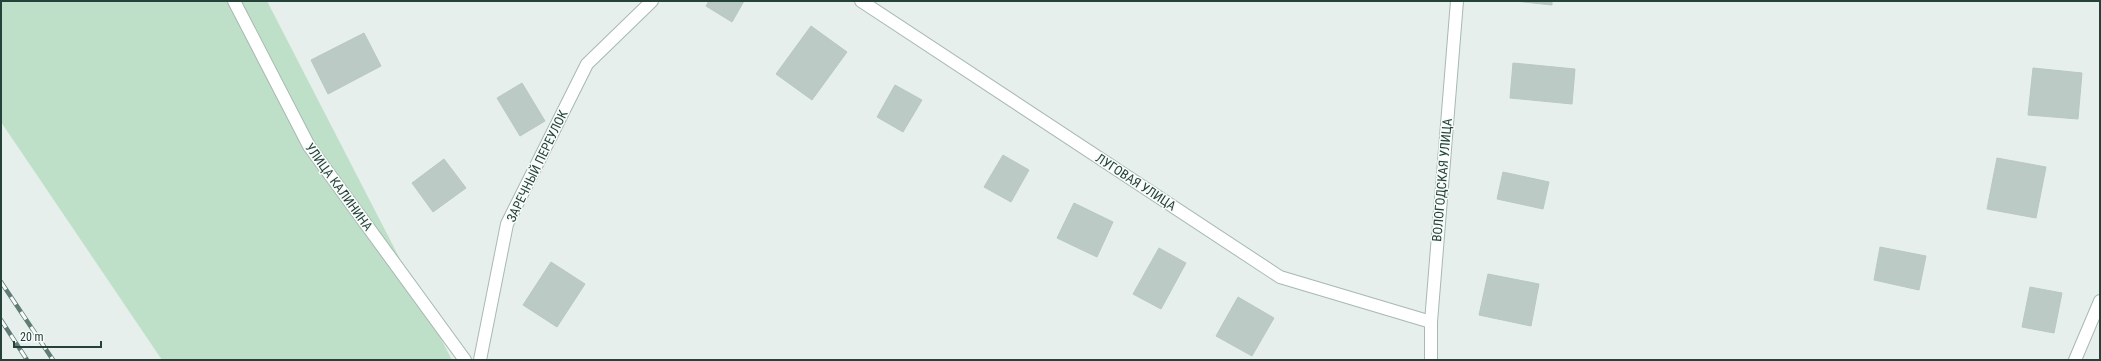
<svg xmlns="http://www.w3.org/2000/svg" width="2101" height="361" font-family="'Roboto Condensed',sans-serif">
	<rect width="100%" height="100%" fill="#e6efeb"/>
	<polygon fill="#bfe0c8" points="1,1 267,1 452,360 162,360 1,122"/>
	<g fill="#bbcac4" stroke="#b8c9c2">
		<polygon points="709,1 744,1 732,22 706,6"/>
		<polygon points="1515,1 1552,1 1552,5"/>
		<polygon points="811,26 847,52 812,100 776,74"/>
		<polygon points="364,33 381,66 328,94 311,60"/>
		<polygon points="1513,63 1575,69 1572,104 1510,98"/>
		<polygon points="2033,68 2082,73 2078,119 2028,115"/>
		<polygon points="522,83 545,121 520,136 497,98"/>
		<polygon points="895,85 922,100 903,132 877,117"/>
		<polygon points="1003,155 1029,170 1011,202 984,187"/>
		<polygon points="1997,158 2046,167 2036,218 1987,209"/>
		<polygon points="444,159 466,188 433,212 412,183"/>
		<polygon points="1503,172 1549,182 1543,209 1497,199"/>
		<polygon points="1074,203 1113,222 1097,257 1057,238"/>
		<polygon points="1880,247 1926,256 1919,290 1874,280"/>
		<polygon points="1159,248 1186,263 1161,309 1133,294"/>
		<polygon points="551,262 585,284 557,327 523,305"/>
		<polygon points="1488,274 1539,284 1531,326 1479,315"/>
		<polygon points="2030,287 2062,293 2054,333 2022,327"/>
		<polygon points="1238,297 1274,318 1252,356 1216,336"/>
	</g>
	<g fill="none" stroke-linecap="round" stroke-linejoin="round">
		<g stroke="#a8b8b2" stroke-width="14">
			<g id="minor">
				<polyline points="234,1 309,146 465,360"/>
				<polyline points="861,1 1280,277 1431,322"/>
				<polyline points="480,360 507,224 587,64 652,1"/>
				<polyline points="1431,360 1431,322 1457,1"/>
				<polyline points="2075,360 2100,301"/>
			</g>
		</g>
		<use href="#minor" stroke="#fff" stroke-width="12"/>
		<g stroke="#5f7d75" stroke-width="4.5">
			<g id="rail">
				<polyline points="1,282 53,360"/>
				<polyline points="1,320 27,360"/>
			</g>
		</g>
		<use href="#rail" stroke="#f7fbf9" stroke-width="3" stroke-dasharray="9" stroke-linecap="butt"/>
	</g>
	<g text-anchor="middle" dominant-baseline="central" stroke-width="3" stroke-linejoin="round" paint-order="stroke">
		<g font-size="13" fill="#24423a" stroke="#f7fbf9">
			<text transform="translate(537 166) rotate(-64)">ЗАРЕЧНЫЙ ПЕРЕУЛОК</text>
			<text transform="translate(1442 180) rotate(-85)">ВОЛОГОДСКАЯ УЛИЦА</text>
			<text transform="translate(1136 182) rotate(33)">ЛУГОВАЯ УЛИЦА</text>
			<text transform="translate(339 187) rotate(54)">УЛИЦА КАЛИНИНА</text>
		</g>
	</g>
	<rect width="2101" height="361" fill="none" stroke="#24423a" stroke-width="4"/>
	<path d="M14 341v6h87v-6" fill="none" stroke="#24423a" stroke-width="2"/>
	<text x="20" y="341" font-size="12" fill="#24423a" stroke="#f7fbf9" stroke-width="3" paint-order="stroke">20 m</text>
</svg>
